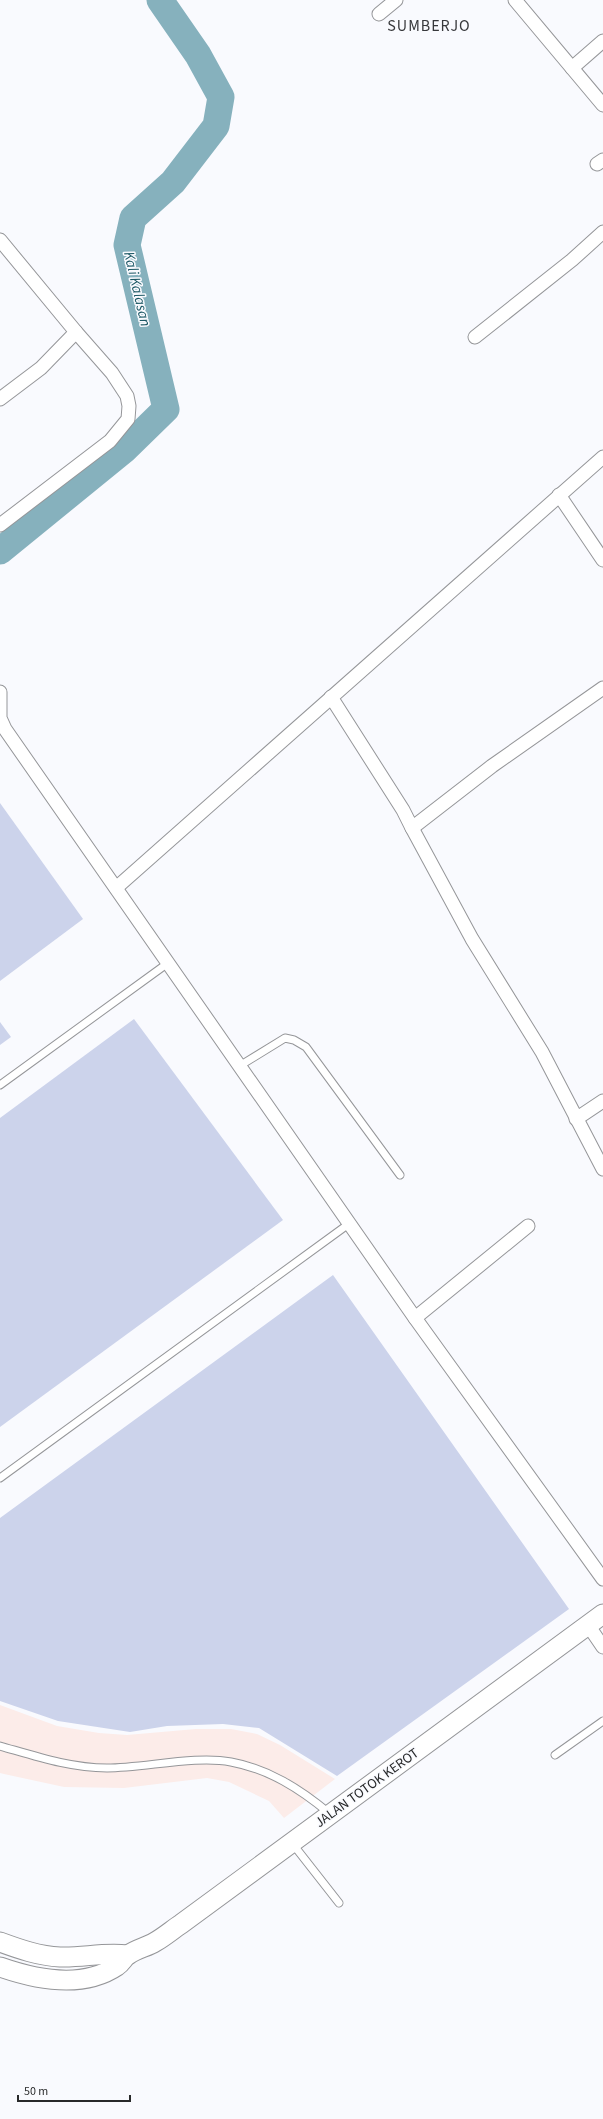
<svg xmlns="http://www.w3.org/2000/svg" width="603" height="2119" font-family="'Source Sans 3',sans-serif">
	<rect width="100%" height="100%" fill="#f9fafe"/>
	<polygon fill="#fcece9" points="0,1705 57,1726 99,1733 127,1735 196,1729 231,1729 257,1734 280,1745 335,1779 284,1818 269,1801 229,1782 207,1778 124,1788 64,1787 4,1774 0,1773"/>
	<g fill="#ccd3eb">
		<polygon points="0,803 83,919 0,981"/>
		<polygon points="134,1019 283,1220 0,1427 0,1118"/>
		<polygon points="0,1022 11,1037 0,1045"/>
		<polygon points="333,1275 569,1609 337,1776 259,1728 223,1724 167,1726 130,1732 58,1721 0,1701 0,1518"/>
	</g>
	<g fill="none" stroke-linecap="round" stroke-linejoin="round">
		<polyline stroke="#86b1bd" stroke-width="27" points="0,551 124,450 166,409 127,245 133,218 173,182 216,126 221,97 198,55 160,0"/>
		<g stroke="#959699" stroke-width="9">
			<g id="lane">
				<polyline points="241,1065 285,1038 294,1040 306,1047 400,1175"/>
				<polyline points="0,1085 168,963"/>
				<polyline points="0,1478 350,1223"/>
				<path d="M0,1746C35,1756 70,1768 107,1768C144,1768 196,1755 231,1762C269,1769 300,1789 329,1813"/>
				<polyline points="555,1755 603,1721"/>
				<polyline points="292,1843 339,1903"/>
			</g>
		</g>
		<g stroke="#959699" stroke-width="15">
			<g id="street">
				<polyline points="515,0 603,105"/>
				<polyline points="379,14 396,0"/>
				<polyline points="572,68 603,41"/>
				<polyline points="597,164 603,160"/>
				<polyline points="0,240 76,332 112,373 127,396 129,406 128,419 110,441 0,525"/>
				<polyline points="475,337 572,260 603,232"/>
				<polyline points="0,399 41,368 76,332"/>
				<polyline points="559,495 603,560"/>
				<polyline points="0,692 0,718 5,729 415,1318 603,1579"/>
				<polyline points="331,697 403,810 412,828 492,766 603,688"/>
				<polyline points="412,828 472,939 542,1052 603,1169"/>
				<polyline points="116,888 603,457"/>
				<polyline points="576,1119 603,1101"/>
				<polyline points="415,1318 528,1226"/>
				<polyline points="588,1625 603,1647"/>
			</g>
		</g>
		<g stroke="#959699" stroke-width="21">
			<g id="secondary">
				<path d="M0,1942C19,1949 39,1956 60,1957C82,1958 104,1952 127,1955"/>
				<path d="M0,1967C37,1980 83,1989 117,1966C122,1963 124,1957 128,1955C136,1949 147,1947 155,1942C164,1937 172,1930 181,1924L603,1614"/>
			</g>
		</g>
		<use href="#lane" stroke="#fff" stroke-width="7"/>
		<use href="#street" stroke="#fff" stroke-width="13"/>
		<use href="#secondary" stroke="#fff" stroke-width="19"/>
	</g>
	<g text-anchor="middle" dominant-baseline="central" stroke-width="3" stroke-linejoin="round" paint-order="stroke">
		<g font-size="14" fill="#28292a" stroke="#f9fafe">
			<text transform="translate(367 1788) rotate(-36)">JALAN TOTOK KEROT</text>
		</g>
		<g font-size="15" font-style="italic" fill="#1b5764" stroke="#f9fafe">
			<text transform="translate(137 289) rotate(77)">Kali Kalasan</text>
		</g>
		<g font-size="16" letter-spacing="1" fill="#37383b" stroke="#f9fafe">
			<text x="429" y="26">SUMBERJO</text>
		</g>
	</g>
	<path d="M18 2095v6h112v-6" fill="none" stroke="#28292a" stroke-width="2"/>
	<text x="24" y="2095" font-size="12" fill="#28292a" stroke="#f9fafe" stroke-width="3" paint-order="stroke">50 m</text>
</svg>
